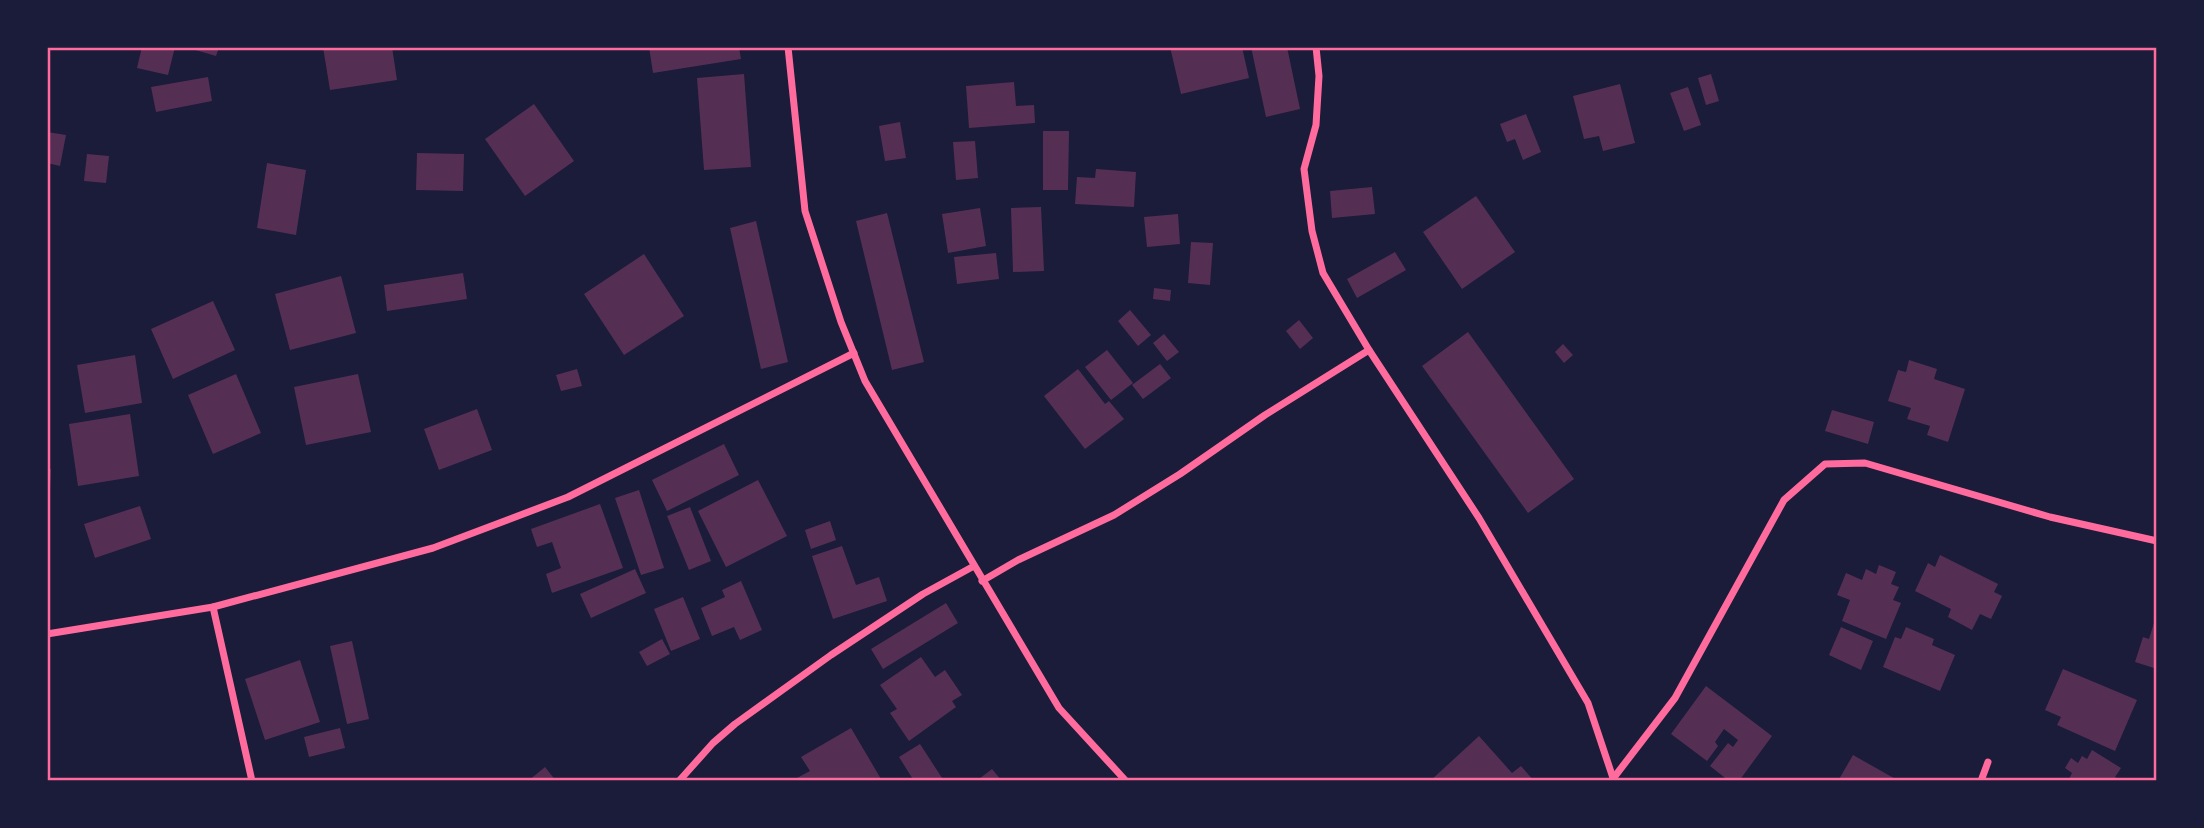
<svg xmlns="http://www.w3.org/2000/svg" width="2204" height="828" font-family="'Zilla Slab',serif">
	<rect width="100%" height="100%" fill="#1b1b3a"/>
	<g fill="#542f53">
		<polygon points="142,47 175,47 168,75 137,68"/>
		<polygon points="185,47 219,47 216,56"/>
		<polygon points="323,47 392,47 397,80 330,90"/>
		<polygon points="649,47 739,47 741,59 653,73"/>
		<polygon points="1170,47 1242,47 1249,78 1181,94"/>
		<polygon points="1251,47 1287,47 1300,109 1266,117"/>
		<polygon points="744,74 751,167 704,170 697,78"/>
		<polygon points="1711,74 1719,101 1706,105 1698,78"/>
		<polygon points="208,77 212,101 156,112 151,87"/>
		<polygon points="1014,82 1016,106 1034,105 1035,123 969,128 966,86"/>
		<polygon points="1620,84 1635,143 1603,151 1599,136 1584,139 1573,96"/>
		<polygon points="1688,87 1701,125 1684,131 1670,93"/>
		<polygon points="534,104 574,161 525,196 485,139"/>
		<polygon points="1526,114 1541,152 1523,160 1515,139 1507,142 1500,124"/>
		<polygon points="900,122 906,158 885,161 879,126"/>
		<polygon points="1043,131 1069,131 1068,190 1043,190"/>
		<polygon points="47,132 66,135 60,166 47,163"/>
		<polygon points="975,141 978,178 956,180 953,142"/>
		<polygon points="417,153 464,154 463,191 416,190"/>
		<polygon points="87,154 109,156 106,183 84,181"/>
		<polygon points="267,163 306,170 296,235 257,228"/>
		<polygon points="1096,169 1136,172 1134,207 1075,204 1077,177 1095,178"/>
		<polygon points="1372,187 1375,214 1332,218 1330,191"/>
		<polygon points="1476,196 1515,252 1462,289 1423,232"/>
		<polygon points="1041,207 1044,271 1013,272 1011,208"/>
		<polygon points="980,208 986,246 948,253 942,214"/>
		<polygon points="887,213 924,362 892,370 856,221"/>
		<polygon points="1178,214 1180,244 1147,247 1144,217"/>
		<polygon points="756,221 788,362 761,369 730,228"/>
		<polygon points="1191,242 1213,243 1210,285 1188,283"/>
		<polygon points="1395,252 1406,270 1357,298 1347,279"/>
		<polygon points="996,253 999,279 957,284 954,257"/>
		<polygon points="644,254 684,316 624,355 584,294"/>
		<polygon points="463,273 467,299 387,311 384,285"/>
		<polygon points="341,276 356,333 290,350 275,294"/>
		<polygon points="1154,288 1171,290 1170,301 1153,299"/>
		<polygon points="213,301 235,350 173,379 151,329"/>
		<polygon points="1130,310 1151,335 1138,346 1118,321"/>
		<polygon points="1299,320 1313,338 1300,349 1286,331"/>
		<polygon points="1468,332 1574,479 1528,513 1422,366"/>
		<polygon points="1164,334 1179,352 1167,361 1153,343"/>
		<polygon points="1563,344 1573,355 1564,363 1555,352"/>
		<polygon points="1107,350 1133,383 1111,400 1085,367"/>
		<polygon points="135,355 142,403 85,413 77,365"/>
		<polygon points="1909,360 1937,369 1934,379 1965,389 1948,442 1927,435 1930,426 1907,419 1911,408 1888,401 1898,370 1906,372"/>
		<polygon points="1160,364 1171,378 1143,399 1132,385"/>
		<polygon points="577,369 582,386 561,391 556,375"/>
		<polygon points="1078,369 1105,404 1109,401 1124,419 1085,449 1044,396"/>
		<polygon points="236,374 261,433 213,454 188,395"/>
		<polygon points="358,374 371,432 306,445 294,387"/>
		<polygon points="477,409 492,450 439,470 424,429"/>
		<polygon points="1832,410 1874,422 1868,444 1825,431"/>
		<polygon points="130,414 139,476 78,486 69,424"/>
		<polygon points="724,444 739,475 667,511 652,480"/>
		<polygon points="47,469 51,469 49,510 47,510"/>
		<polygon points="758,480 787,536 726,567 698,511"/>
		<polygon points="639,490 664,568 641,575 615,498"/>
		<polygon points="600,504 623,568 552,593 546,574 561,568 552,542 537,547 531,529"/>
		<polygon points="140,506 151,539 95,558 84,524"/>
		<polygon points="690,507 711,561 689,570 667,516"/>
		<polygon points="830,521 836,540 811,549 805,530"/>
		<polygon points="842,546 856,585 879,577 887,601 833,619 812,556"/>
		<polygon points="1940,555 1998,584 1994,592 2002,596 1991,619 1980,614 1972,630 1948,617 1951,609 1915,591 1928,563 1935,567"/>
		<polygon points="1879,565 1896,572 1891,584 1899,587 1893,600 1901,603 1886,639 1842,621 1850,600 1837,595 1846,573 1862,580 1866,569 1876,574"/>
		<polygon points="635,569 646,593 591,618 580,594"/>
		<polygon points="741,581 762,630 740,640 734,627 712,636 701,608 725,597 722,590"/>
		<polygon points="683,597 700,639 671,651 654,609"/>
		<polygon points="946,603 958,623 883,669 871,649"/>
		<polygon points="2154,623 2157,624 2157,669 2135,662 2143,637 2149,639"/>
		<polygon points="1841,627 1873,641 1861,670 1829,655"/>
		<polygon points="1906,627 1934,639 1932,645 1955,655 1940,691 1883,667 1895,637 1901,639"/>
		<polygon points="662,639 670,654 647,666 639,652"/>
		<polygon points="352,641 369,719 347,724 330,646"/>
		<polygon points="921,657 935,677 945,670 962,695 952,701 956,707 909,741 890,713 897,709 880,685"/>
		<polygon points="300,660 320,722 265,740 245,679"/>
		<polygon points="2063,669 2137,700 2115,751 2057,725 2061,717 2045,710"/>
		<polygon points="1706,686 1772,736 1739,781 1729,781 1710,766 1728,743 1733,747 1738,740 1724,729 1715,742 1718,746 1707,761 1671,734"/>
		<polygon points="340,728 345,748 309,757 304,737"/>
		<polygon points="851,728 881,779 878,781 797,781 795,779 810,771 801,757"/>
		<polygon points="1479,736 1512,773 1521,766 1534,781 1430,781"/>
		<polygon points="920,744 944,781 914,781 899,757"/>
		<polygon points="2092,750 2121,768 2115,777 2122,781 2068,781 2072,773 2065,768 2071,758 2078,763 2082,756 2087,759"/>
		<polygon points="1853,755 1899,781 1838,781"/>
		<polygon points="545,767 556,781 528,781"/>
		<polygon points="992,769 1002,781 980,781 979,779"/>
	</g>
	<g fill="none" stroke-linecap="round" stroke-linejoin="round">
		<g stroke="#ff6b9d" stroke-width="7">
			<polyline points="788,47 805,211 841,322 865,381 1059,708 1126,781"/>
			<polyline points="1316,47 1319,76 1316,125 1304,169 1312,231 1323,273 1369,350 1479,518 1588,703 1614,781"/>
			<polyline points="982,581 1018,560 1114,515 1180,474 1265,415 1369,350"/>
			<polyline points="213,607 252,781"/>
			<polyline points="47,634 213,607 433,548 568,497 854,353"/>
			<polyline points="1612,780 1675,698 1784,500 1825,464 1865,463 2050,517 2157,541"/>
			<polyline points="679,781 713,743 735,724 831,655 923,594 974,566"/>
			<polyline points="1981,781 1988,762"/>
		</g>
	</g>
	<rect width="2204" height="828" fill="none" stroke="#1b1b3a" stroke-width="98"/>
	<rect x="49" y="49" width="2106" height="730" fill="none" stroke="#ff6b9d" stroke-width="2.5"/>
</svg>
